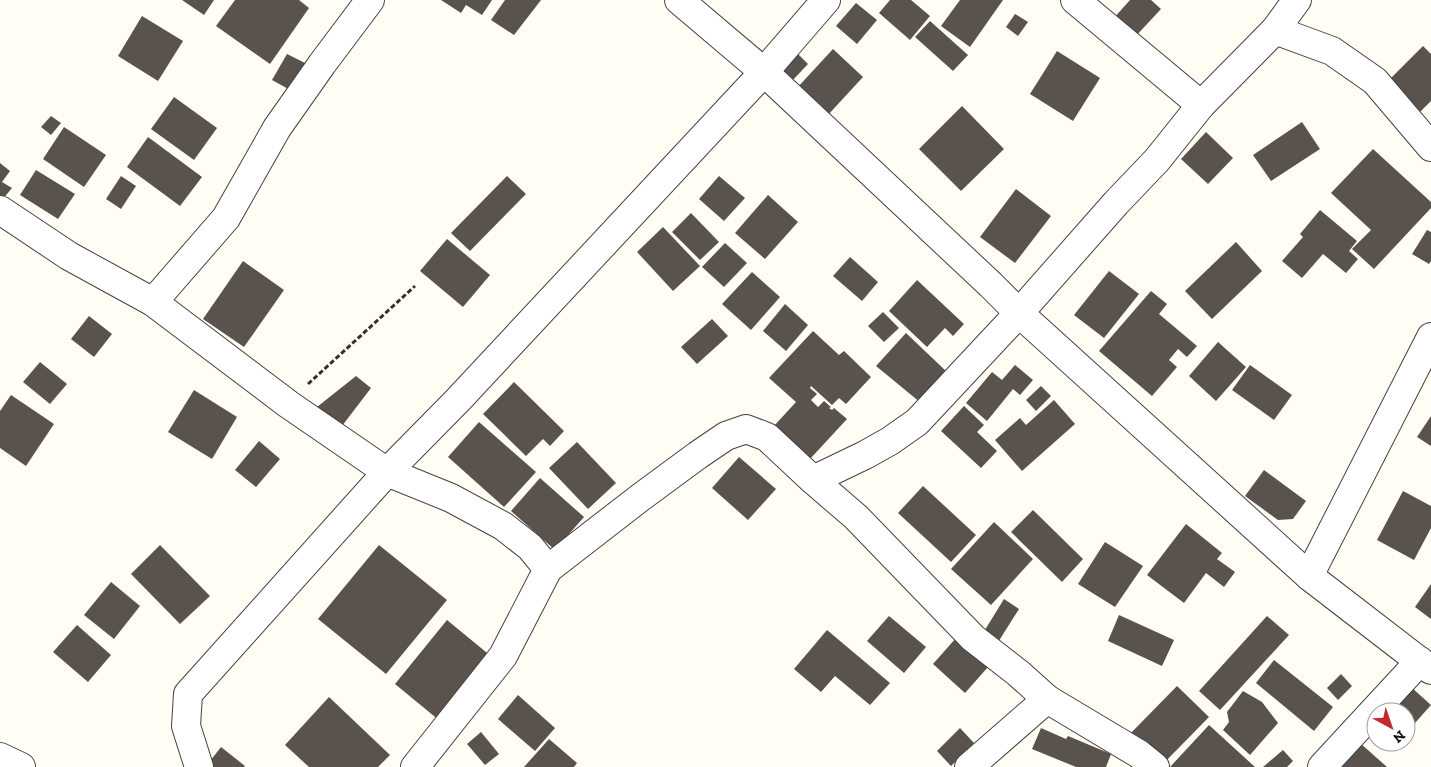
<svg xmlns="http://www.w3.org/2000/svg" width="1431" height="767" font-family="'Zilla Slab',serif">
	<rect width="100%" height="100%" fill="#fffdf4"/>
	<g fill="#59524d">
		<polygon points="182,0 214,0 204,15"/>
		<polygon points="235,0 299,0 309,8 270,64 216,26"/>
		<polygon points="441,0 492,0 482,15 466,5 461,13"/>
		<polygon points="505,0 541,0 514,35 491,20"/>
		<polygon points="890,0 911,0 930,16 910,40 879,13"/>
		<polygon points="960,0 1003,0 970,47 941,26"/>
		<polygon points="1130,0 1151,0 1161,9 1134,38 1113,19"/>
		<polygon points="856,3 877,20 857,44 836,26"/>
		<polygon points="1015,14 1028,22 1018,36 1006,27"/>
		<polygon points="142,16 183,41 158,81 118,56"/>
		<polygon points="930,21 968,55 953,71 915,37"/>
		<polygon points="1423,46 1431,54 1431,101 1419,113 1388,81"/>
		<polygon points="833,49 863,77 827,116 797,88"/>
		<polygon points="1057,51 1100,78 1073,121 1030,94"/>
		<polygon points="797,53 808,64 791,82 780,72"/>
		<polygon points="287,54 307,64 292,91 272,80"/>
		<polygon points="174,97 217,128 194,160 151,129"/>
		<polygon points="962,106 1004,149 961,191 919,149"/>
		<polygon points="51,116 61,123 51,135 41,127"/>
		<polygon points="1302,122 1320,149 1271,181 1253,155"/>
		<polygon points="64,127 106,155 84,187 43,159"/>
		<polygon points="1206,132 1233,158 1208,184 1181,159"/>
		<polygon points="148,137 202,177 180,206 127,167"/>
		<polygon points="1373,149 1431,202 1431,208 1374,269 1352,249 1371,230 1331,193"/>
		<polygon points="0,163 10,171 2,182 12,188 2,200 0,198"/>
		<polygon points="36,170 75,194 58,219 20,195"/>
		<polygon points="121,176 136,186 121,209 106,199"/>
		<polygon points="507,176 526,194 470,251 451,233"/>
		<polygon points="719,176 745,198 724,221 699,199"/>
		<polygon points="1016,189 1051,216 1015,263 980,237"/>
		<polygon points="768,195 798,222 765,259 735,233"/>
		<polygon points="1320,210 1357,241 1349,251 1358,259 1346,273 1323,254 1302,278 1282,261 1303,237 1300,234"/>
		<polygon points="691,213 719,242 700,260 672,232"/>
		<polygon points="663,227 700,266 673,291 637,252"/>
		<polygon points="1427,230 1431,232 1431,261 1429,264 1412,254"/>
		<polygon points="447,239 490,275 463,307 420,271"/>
		<polygon points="1236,242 1262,271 1212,319 1185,291"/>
		<polygon points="725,243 747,263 724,287 702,267"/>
		<polygon points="850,257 878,282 862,301 833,276"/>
		<polygon points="243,261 284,290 244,347 203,319"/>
		<polygon points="1109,271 1139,294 1104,338 1074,315"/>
		<polygon points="752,272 780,297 751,330 722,304"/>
		<polygon points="917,280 964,324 953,336 945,328 927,347 889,311"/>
		<polygon points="1151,291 1167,304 1159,314 1197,346 1187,357 1178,349 1169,360 1177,367 1152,396 1099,351"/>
		<polygon points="785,304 808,325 786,351 763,331"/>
		<polygon points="883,312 899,328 884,342 868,326"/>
		<polygon points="89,316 112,334 94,357 71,339"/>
		<polygon points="712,319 728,336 697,364 681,347"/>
		<polygon points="813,331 839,355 844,351 871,377 846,404 839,398 832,405 811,386 810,388 817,394 811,400 818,407 824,401 831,407 829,408 832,410 834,408 847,419 810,459 774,426 796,402 769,378"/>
		<polygon points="906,333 948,373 921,403 876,366"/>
		<polygon points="1218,342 1246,367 1216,401 1189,376"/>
		<polygon points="40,362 67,384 50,404 23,382"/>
		<polygon points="1015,365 1033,380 1020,395 1013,389 987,421 966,403 992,372 1002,380"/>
		<polygon points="1250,365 1292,395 1274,420 1232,390"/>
		<polygon points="356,376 371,388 342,426 317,407"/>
		<polygon points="514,382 564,431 550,446 543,439 526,456 483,414"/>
		<polygon points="1041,386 1051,396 1036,411 1026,400"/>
		<polygon points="194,390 237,417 212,459 168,432"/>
		<polygon points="11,395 54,424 26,466 0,448 0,411"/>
		<polygon points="1054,400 1075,424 1022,471 995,440 1020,418 1026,425"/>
		<polygon points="964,406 984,425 977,432 997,451 981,468 941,431"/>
		<polygon points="1431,416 1431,446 1417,437"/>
		<polygon points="479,422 536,472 504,507 448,457"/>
		<polygon points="259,441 280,459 256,487 235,470"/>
		<polygon points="577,442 616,483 588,509 549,468"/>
		<polygon points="739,457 776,489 748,520 712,488"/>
		<polygon points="1264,470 1306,501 1293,519 1278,520 1245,496"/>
		<polygon points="540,478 584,517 555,550 511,511"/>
		<polygon points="923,486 976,535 951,562 898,513"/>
		<polygon points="1403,491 1431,506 1431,528 1414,560 1377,540"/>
		<polygon points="1033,510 1083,559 1062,582 1011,532"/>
		<polygon points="994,522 1033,559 991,605 951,569"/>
		<polygon points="1186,524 1222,553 1217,559 1235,572 1224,587 1206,573 1184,603 1147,575"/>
		<polygon points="1105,542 1143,566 1115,607 1078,584"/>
		<polygon points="160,545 210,596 180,624 131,574"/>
		<polygon points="379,545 447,600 386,674 318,619"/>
		<polygon points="111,582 140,606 114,639 84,615"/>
		<polygon points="1431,584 1431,619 1415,607"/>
		<polygon points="1004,599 1019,609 995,647 980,638"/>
		<polygon points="1119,615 1174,640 1162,666 1108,641"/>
		<polygon points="889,616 926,647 904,673 867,641"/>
		<polygon points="1267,616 1289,635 1220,710 1199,691"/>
		<polygon points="447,620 492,657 440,721 395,684"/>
		<polygon points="77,625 111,655 88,682 53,652"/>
		<polygon points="827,630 890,683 870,705 835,676 821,692 794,669"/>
		<polygon points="956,638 988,667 965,693 933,664"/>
		<polygon points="1274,660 1333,707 1314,731 1256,683"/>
		<polygon points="1341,674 1352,686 1338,700 1327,688"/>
		<polygon points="1177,686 1209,717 1160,767 1128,736"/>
		<polygon points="1411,687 1431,705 1415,723 1406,714 1406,712 1403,712 1395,704"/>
		<polygon points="1243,691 1262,702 1278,723 1250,755 1223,730 1229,722 1227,712"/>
		<polygon points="518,695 555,728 535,751 498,719"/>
		<polygon points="329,697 390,755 378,767 309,767 285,745"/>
		<polygon points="1209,725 1255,767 1170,767"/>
		<polygon points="960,728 974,743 951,766 937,751"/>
		<polygon points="1041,728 1066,739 1068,736 1111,754 1106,767 1076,767 1032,749"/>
		<polygon points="481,732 499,754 485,765 467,744"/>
		<polygon points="549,739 577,763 574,767 524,767"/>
		<polygon points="1360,743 1387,767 1338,767"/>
		<polygon points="221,747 245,766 244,767 209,767 207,765"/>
		<polygon points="1283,750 1293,761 1287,767 1263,767"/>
	</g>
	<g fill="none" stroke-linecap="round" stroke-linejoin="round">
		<g stroke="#434343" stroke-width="30">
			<g id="minor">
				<polyline points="679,0 764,72 991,285 1019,313 1309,576 1431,670"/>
				<polyline points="1075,0 1201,105"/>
				<polyline points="1275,30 1297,0"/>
				<polyline points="0,210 69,256 153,302 288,404 387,472 451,498 503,526 530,547 548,569"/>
				<polyline points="153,302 226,218 277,128 322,64 370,0"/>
				<polyline points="813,480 856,517 973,638 1018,673 1047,699 969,767"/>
				<polyline points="1309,576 1431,337"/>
				<polyline points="1047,699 1139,754 1155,767"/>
				<polyline points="0,757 21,767"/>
				<polyline points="199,767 186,726 188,694 387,472 457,401 764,72 826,0"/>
				<polyline points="415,767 503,656 548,569 641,497 698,455 726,436 746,429 767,437 813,480 865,455 890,441 917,422 1019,313 1116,203 1157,160 1201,105 1275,30 1332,51 1375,81 1431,147"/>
				<polyline points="1322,767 1420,661"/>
			</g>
		</g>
		<polyline stroke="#323232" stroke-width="3" stroke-dasharray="5 2.5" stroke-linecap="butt" points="308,384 415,286"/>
		<use href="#minor" stroke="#fff" stroke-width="28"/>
	</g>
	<g transform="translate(1391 727) rotate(140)"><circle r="24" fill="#ffffff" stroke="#9f9f9f"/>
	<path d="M0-4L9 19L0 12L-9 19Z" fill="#bf2a2c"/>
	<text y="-8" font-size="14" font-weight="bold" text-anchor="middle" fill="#101010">N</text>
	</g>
</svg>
